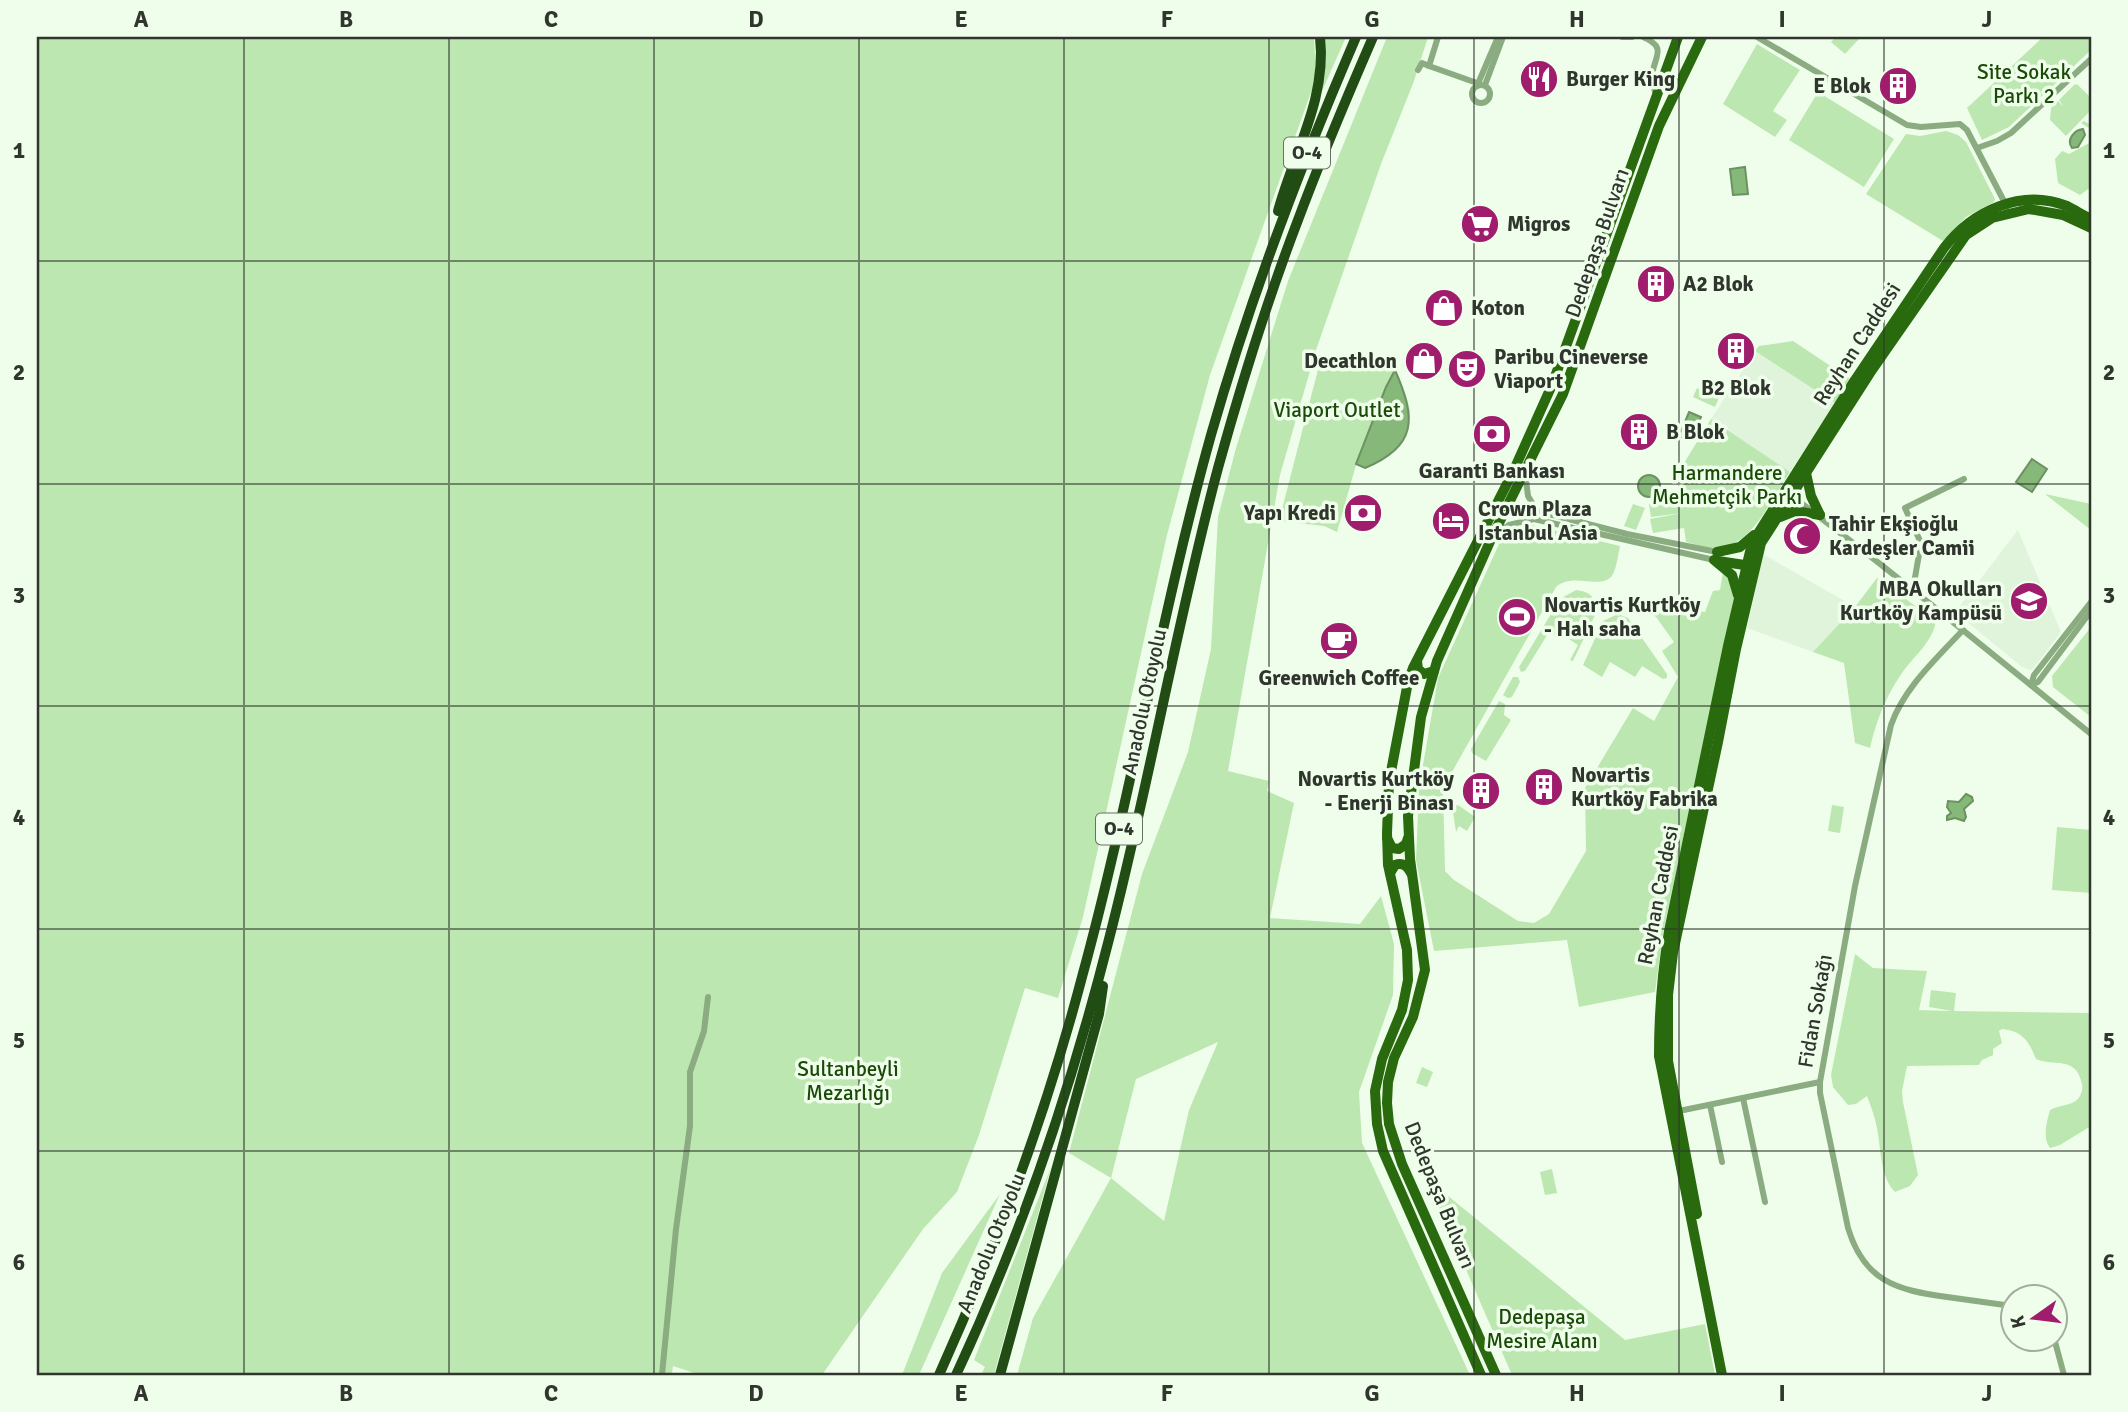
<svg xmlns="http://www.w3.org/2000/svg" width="2128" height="1412" font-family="Signika,sans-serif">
	<rect width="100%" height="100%" fill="#effeeb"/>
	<g fill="#e0f4db">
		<polygon points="1755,351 1835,403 1790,472 1711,419"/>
		<polygon points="2018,530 2061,632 2033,669 2030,670 2022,667 1955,612"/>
		<polygon points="1763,554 1855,607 1813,652 1747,628"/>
	</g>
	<g fill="#bce7b0" fill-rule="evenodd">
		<polygon points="37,37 1314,37 1316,78 1210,375 1167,535 1083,917 1058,998 1025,988 979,1135 957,1192 923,1229 822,1375 700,1375 673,1366 672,1373 681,1375 37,1375"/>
		<polygon points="1323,37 1346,37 1319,98"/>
		<path d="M1387,37H1428L1414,81L1381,164L1316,350L1280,475L1228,771L1269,781L1267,791L1294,803L1270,918L1360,924L1381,896L1394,944L1393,995L1359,1092L1362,1143L1470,1375H1017L1033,1318L1111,1178L1069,1153L1142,874L1188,752L1211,649L1218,517L1236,448L1288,281ZM1218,1042L1189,1110L1164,1221L1111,1178L1136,1079Z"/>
		<polygon points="1836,37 1861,37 1845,54 1831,42"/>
		<polygon points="2043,37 2091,37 2091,50 2009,127 1982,140 1967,108"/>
		<polygon points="1757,44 1800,70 1773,111 1787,120 1775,137 1723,104"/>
		<polygon points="2077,84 2091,98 2091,110 2066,136 2050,120 2051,108 2058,101 2064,107 2059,100 2074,85"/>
		<polygon points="1818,92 1894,139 1864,187 1789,140"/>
		<polygon points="2084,121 2091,125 2091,187 2080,195 2058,183 2055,159 2062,151 2069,154 2091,142 2089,128 2081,123"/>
		<polygon points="1946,131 1958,135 1966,142 1995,199 1994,202 1966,217 1943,241 1866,194 1906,134 1920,136"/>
		<polygon points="1793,341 1850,379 1835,403 1755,351 1759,346"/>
		<path d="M1322,354L1395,370C1400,382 1409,399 1410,412C1411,443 1389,458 1365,468L1356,465L1337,532L1324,526L1279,521Z"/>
		<polygon points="1697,388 1719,398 1715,407 1693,397"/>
		<path d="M1711,419L1790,472C1772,498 1752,546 1718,548C1708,549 1695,544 1686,542L1684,528L1653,533L1650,519L1682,513L1651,517L1649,504L1679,499L1682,509L1678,473Z"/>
		<polygon points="2045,494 2091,504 2091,530"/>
		<polygon points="1633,504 1645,508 1636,530 1624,526"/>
		<path d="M1532,525L1620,546C1618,555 1617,566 1613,574C1603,592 1574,571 1556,587L1443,788L1445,871L1454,880L1518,921L1534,923L1549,914L1586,851L1585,788L1633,708L1654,721L1678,677L1662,651L1674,642L1656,617L1643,607L1635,612L1626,596L1705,612L1713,591L1720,590L1723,572L1729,575L1735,595L1663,933L1655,992L1579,1007L1567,940L1434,951L1416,860L1419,788L1438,678L1499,544C1508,531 1516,526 1532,525Z"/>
		<path d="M1877,578L1936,621C1932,644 1912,657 1900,676C1885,698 1876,722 1870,748L1855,743L1844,663L1813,652L1855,607Z"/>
		<path d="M1576,590C1591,592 1596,597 1596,613L1573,661L1570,660L1578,645L1561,634L1559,637L1549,632L1525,671L1521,672L1519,667L1560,599Z"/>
		<polygon points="1618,614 1628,618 1667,674 1667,678 1663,679 1642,666 1635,677 1610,662 1602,677 1583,665 1603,621"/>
		<polygon points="2091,627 2091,717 2053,687 2052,676"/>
		<polygon points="1513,677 1518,677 1520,682 1512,697 1508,698 1503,695"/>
		<polygon points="1499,701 1505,704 1504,715 1511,720 1486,761 1472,753 1471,749"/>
		<polygon points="1458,805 1475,817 1467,831 1459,826 1456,832 1452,806"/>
		<polygon points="1832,805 1844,807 1840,833 1828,831"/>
		<polygon points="2057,827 2091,830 2091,893 2052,890"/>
		<path d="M1855,954L1873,968L1927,971L1919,1010L1952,1011L1929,1007L1931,990L1956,993L1954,1011L2091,1013V1126L2060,1145L2050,1148C2042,1138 2047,1121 2050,1110C2059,1105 2069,1106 2077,1100C2081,1096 2083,1090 2082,1084C2076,1055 2054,1067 2036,1059C2029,1041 2022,1031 2002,1029L1999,1031L2002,1043L1993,1049V1055L1982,1060L1979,1065L1907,1066L1902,1091L1903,1102L1918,1175L1910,1186L1895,1192C1880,1177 1881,1148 1877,1128C1875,1117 1871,1107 1867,1096L1856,1104L1848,1105L1833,1087L1831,1075Z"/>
		<polygon points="1422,1067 1433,1072 1427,1087 1416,1083"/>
		<polygon points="1051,1167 994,1375 981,1375 985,1367 974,1360"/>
		<polygon points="1552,1169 1557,1193 1545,1195 1540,1172"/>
		<polygon points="1426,1178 1625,1340 1705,1324 1715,1375 1512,1375"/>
		<polygon points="1000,1194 919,1375 902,1375 942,1273"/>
	</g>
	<g fill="#86b879" stroke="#6c9162" stroke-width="2">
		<path d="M2083,129L2085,135L2078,147L2072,148C2066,140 2074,130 2083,129Z"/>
		<polygon points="1745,167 1748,194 1733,195 1730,169"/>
		<path d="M1395,370C1416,418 1418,446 1365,468L1356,464L1386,387Z"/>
		<polygon points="1689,412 1701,417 1690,441 1679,436"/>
		<polygon points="2032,459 2047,469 2032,492 2016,482"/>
		<circle cx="1649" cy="486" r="11"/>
		<polygon points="1966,794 1972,797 1973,801 1964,809 1966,817 1964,821 1955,818 1947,820 1947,816 1951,813 1947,807 1948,801 1959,802"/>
	</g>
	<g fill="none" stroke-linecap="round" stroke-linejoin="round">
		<g stroke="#8aac80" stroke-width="6">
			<polyline points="1622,37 1632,37"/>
			<path d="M1643,37C1669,48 1653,57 1652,77C1651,82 1655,90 1656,95"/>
			<polyline points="1757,37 1907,125 1921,127 1960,124 1967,130 2007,207"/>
			<polyline points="1429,66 1477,83"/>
			<polyline points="1418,70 1422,63 1429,66 1438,37"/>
			<circle cx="1481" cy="94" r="9"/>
			<polyline points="1485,85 1503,37"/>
			<polyline points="1477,86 1498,37"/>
			<polyline points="1977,148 1997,141 2011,133 2091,59"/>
			<polyline points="1525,473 1528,496 1537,511 1627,534 1717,552"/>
			<path d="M1789,494C1892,571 1991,653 2091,734"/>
			<polyline points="1497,533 1509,525 1534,519 1714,560"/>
			<polyline points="1913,589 1921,543 1905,508 1964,479"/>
			<path d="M1963,630C1936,659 1904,688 1891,725L1855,886L1820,1082V1093L1848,1228C1864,1281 1896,1290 1947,1297C1969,1300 1991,1303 2012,1306"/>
			<polyline points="2031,685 2034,675 2091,602"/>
			<polyline points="2031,685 2038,682 2091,611"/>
			<polyline points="1743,1098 1765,1202"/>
			<polyline points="1710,1105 1722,1162"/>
			<polyline points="1674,1112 1820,1082"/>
			<polyline points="2054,1338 2064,1375"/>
			<polyline points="662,1375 676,1229 690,1126 690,1072 704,1031 708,997"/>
		</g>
		<g stroke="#286a0d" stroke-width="10">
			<polyline points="1806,473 1811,496 1820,515"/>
			<polyline points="1780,517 1795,511 1820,515"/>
			<polyline points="1717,552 1740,547 1754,535"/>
			<polyline points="1714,560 1732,575 1738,595"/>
			<polyline points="1718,561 1751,566"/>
			<polyline points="1417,661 1418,669 1424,674 1434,671"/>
			<polyline points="1387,838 1392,848 1399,849 1406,844 1408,838"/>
			<path d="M1390,873L1395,865C1403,862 1407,866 1411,873"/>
			<polyline points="1697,1214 1668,1061 1668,995 1673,953 1718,742 1736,649 1761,543 1870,373 1966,235 1992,218 2029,209 2063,215 2091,228"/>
			<polyline points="1481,1375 1383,1151 1377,1124 1375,1091 1382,1059 1402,1010 1408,980 1407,950 1388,865 1387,833 1389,782 1408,682 1413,668 1513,472 1552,385 1678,37"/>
			<polyline points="1496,1375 1402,1164 1389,1124 1387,1103 1388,1082 1394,1058 1413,1017 1425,970 1410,859 1408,816 1421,717 1437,661 1492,537 1563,394 1659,126 1702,37"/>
			<path d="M1722,1375L1659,1056C1659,1014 1662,973 1669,931L1728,646L1752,543L1855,380L1944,248C1972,211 2021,188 2067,206C2075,210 2083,215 2091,219"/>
		</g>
		<g stroke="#214c14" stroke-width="10">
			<path d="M1278,211C1294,152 1327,99 1320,37"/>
			<path d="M939,1375C997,1246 1046,1114 1082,977C1131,798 1161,614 1211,435C1250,298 1300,167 1356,37"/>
			<path d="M956,1375C1021,1236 1070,1092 1108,943C1149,786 1176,625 1218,468C1241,385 1267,301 1298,220C1321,158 1347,97 1373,37"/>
			<polyline points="1000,1375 1099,1014 1103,986"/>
		</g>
	</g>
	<path fill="none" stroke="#30352e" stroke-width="2" stroke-opacity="0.55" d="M244,37V1375M449,37V1375M654,37V1375M859,37V1375M1064,37V1375M1269,37V1375M1474,37V1375M1679,37V1375M1884,37V1375M37,261H2091M37,484H2091M37,706H2091M37,929H2091M37,1151H2091"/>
	<defs>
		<g id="restaurant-disc" transform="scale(2.0125)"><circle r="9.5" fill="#a01d6d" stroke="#effeeb"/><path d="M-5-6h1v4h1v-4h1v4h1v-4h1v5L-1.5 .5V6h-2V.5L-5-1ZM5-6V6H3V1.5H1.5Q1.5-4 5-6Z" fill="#fff"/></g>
		<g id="building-disc" transform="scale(2.0125)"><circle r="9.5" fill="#a01d6d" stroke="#effeeb"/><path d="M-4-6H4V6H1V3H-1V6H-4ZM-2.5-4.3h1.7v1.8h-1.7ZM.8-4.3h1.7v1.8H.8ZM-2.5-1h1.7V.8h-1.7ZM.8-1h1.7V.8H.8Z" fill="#fff"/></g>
		<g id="supermarket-disc" transform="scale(2.0125)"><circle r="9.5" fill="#a01d6d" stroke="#effeeb"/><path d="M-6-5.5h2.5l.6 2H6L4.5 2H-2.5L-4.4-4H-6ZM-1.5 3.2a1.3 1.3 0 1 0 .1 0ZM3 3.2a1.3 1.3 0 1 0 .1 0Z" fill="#fff"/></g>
		<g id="shop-disc" transform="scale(2.0125)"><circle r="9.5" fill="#a01d6d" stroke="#effeeb"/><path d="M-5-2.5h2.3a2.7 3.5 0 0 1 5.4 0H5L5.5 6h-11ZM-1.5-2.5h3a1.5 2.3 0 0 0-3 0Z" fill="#fff"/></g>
		<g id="theatre-disc" transform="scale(2.0125)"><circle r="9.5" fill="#a01d6d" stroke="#effeeb"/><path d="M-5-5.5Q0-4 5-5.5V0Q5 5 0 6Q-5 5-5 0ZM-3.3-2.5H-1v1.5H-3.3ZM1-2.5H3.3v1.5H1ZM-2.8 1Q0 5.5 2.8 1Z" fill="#fff"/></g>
		<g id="bank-disc" transform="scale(2.0125)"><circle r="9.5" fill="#a01d6d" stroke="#effeeb"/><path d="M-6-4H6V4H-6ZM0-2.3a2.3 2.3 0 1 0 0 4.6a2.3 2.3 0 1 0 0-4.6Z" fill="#fff"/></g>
		<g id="hotel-disc" transform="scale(2.0125)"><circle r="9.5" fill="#a01d6d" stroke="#effeeb"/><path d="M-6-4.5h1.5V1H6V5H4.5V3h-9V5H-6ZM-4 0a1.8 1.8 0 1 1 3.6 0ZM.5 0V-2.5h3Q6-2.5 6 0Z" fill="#fff"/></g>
		<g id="mosque-disc" transform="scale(2.0125)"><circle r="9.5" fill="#a01d6d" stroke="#effeeb"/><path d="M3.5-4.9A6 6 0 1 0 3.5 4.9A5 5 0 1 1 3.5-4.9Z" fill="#fff"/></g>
		<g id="school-disc" transform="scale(2.0125)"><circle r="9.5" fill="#a01d6d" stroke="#effeeb"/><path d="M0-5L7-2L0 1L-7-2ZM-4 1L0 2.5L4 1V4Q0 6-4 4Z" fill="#fff"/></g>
		<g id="stadium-disc" transform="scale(2.0125)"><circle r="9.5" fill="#a01d6d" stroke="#effeeb"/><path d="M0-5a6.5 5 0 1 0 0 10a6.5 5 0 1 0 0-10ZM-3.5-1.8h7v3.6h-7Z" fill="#fff"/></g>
		<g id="cafe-disc" transform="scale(2.0125)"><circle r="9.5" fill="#a01d6d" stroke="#effeeb"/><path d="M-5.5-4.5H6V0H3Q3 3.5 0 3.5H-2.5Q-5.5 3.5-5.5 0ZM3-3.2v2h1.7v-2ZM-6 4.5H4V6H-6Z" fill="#fff"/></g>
	</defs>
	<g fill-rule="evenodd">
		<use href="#restaurant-disc" x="1539" y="79"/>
		<use href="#building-disc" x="1898" y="86"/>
		<use href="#supermarket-disc" x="1480" y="224"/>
		<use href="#building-disc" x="1656" y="284"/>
		<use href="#shop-disc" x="1444" y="308"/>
		<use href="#building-disc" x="1736" y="351"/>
		<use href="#shop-disc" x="1424" y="361"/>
		<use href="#theatre-disc" x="1467" y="369"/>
		<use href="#building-disc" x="1639" y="432"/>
		<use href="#bank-disc" x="1492" y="434"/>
		<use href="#bank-disc" x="1363" y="513"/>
		<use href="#hotel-disc" x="1451" y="521"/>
		<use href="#mosque-disc" x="1802" y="536"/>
		<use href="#school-disc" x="2029" y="601"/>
		<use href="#stadium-disc" x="1517" y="617"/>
		<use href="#cafe-disc" x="1339" y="641"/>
		<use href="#building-disc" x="1544" y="787"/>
		<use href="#building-disc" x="1481" y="791"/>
	</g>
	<g text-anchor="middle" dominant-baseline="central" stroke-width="7" stroke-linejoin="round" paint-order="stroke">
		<g fill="#effeeb" stroke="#697167" stroke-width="2">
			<rect x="1284" y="137.5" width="46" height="31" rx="5"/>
			<rect x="1096" y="813.5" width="46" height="31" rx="5"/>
		</g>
		<g font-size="19" font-weight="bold" fill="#30352e">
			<text x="1307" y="153">O-4</text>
			<text x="1119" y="829">O-4</text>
		</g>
		<g font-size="21" fill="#1a4a08" stroke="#effeeb">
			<text x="2024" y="72">Site Sokak<tspan x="2024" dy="24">Parkı 2</tspan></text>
			<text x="1337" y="410">Viaport Outlet</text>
			<text x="1727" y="473">Harmandere<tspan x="1727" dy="24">Mehmetçik Parkı</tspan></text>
			<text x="848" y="1069">Sultanbeyli<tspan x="848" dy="24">Mezarlığı</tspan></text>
			<text x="1542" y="1317">Dedepaşa<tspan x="1542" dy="24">Mesire Alanı</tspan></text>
		</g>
		<g font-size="21" font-weight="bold" fill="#30352e" stroke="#effeeb" text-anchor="start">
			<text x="1566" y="79">Burger King</text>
			<text x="1871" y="86" text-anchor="end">E Blok</text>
			<text x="1507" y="224">Migros</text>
			<text x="1683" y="284">A2 Blok</text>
			<text x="1471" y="308">Koton</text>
			<text x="1494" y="357">Paribu Cineverse<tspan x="1494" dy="24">Viaport</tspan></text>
			<text x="1397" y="361" text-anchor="end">Decathlon</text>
			<text x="1736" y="388" text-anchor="middle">B2 Blok</text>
			<text x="1666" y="432">B Blok</text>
			<text x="1492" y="471" text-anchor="middle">Garanti Bankası</text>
			<text x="1478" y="509">Crown Plaza<tspan x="1478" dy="24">Istanbul Asia</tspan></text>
			<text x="1336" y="513" text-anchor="end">Yapı Kredi</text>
			<text x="1829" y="524">Tahir Ekşioğlu<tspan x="1829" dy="24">Kardeşler Camii</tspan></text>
			<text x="2002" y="589" text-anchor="end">MBA Okulları<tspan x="2002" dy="24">Kurtköy Kampüsü</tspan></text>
			<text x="1544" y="605">Novartis Kurtköy<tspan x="1544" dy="24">- Halı saha</tspan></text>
			<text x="1339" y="678" text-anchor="middle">Greenwich Coffee</text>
			<text x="1571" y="775">Novartis<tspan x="1571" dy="24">Kurtköy Fabrika</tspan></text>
			<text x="1454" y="779" text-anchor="end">Novartis Kurtköy<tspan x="1454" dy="24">- Enerji Binası</tspan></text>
		</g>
		<g font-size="21" fill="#30352e" stroke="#effeeb">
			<text transform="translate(1597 243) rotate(-71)">Dedepaşa Bulvarı</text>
			<text transform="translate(1857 344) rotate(-57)">Reyhan Caddesi</text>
			<text transform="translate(1144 702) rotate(-78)">Anadolu Otoyolu</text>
			<text transform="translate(1658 895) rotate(-79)">Reyhan Caddesi</text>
			<text transform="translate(1815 1011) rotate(-80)">Fidan Sokağı</text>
			<text transform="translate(1440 1195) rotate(68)">Dedepaşa Bulvarı</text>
			<text transform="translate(991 1243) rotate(-68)">Anadolu Otoyolu</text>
		</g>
	</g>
	<rect width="2128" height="1412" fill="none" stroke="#effeeb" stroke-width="77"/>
	<g transform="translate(2034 1318) rotate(256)"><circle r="33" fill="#effeeb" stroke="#a3ae9f" stroke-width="2"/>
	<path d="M0-5L12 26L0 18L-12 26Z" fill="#a01d6d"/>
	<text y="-10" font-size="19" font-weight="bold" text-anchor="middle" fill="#30352e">K</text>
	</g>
	<rect x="38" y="38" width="2052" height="1336" fill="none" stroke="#30352e" stroke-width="2.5"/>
	<g font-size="23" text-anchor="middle" font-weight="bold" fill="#30352e">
		<text x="141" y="27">A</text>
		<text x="346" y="27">B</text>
		<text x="551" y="27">C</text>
		<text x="756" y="27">D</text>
		<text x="961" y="27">E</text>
		<text x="1167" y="27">F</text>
		<text x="1372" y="27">G</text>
		<text x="1577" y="27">H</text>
		<text x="1782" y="27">I</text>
		<text x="1987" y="27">J</text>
		<text x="19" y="158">1</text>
		<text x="2109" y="158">1</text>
		<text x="19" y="380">2</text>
		<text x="2109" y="380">2</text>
		<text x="19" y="603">3</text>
		<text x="2109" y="603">3</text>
		<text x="19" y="825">4</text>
		<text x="2109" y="825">4</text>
		<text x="19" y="1048">5</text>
		<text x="2109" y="1048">5</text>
		<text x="19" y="1270">6</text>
		<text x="2109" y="1270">6</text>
		<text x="141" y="1401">A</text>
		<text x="346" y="1401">B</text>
		<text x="551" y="1401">C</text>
		<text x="756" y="1401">D</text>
		<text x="961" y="1401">E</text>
		<text x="1167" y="1401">F</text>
		<text x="1372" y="1401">G</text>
		<text x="1577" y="1401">H</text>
		<text x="1782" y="1401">I</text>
		<text x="1987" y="1401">J</text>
	</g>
</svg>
